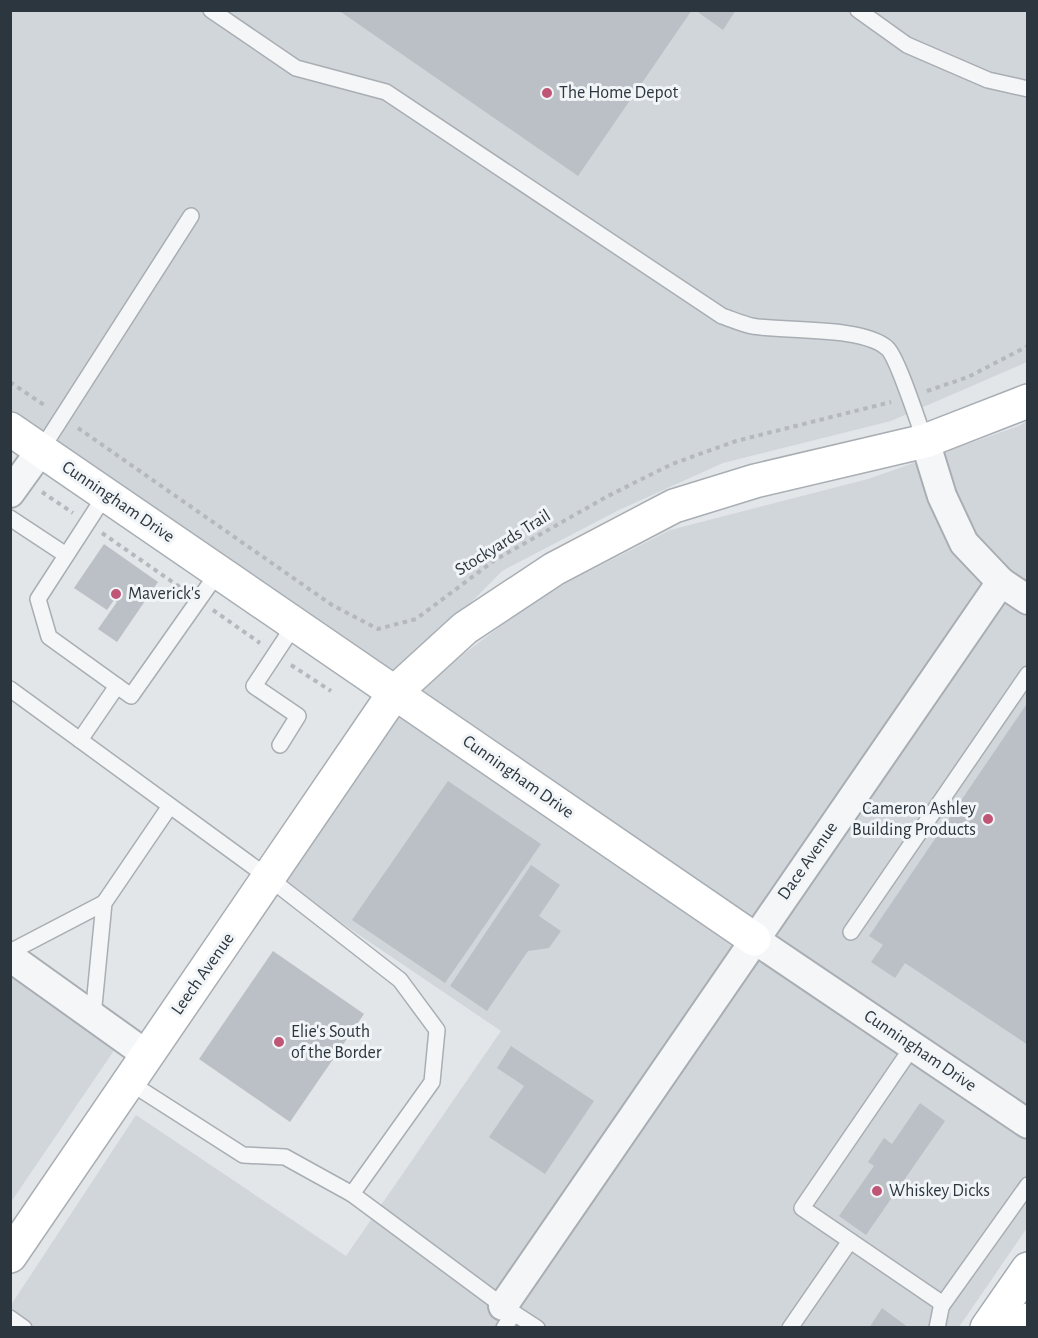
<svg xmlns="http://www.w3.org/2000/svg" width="1038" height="1338" font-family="'Alegreya Sans',sans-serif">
	<rect width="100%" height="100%" fill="#e2e6e9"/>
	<g fill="#d1d6db">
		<polygon points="11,11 1027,11 1027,362 891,421 723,463 619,510 502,571 391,684 11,413"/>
		<polygon points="1027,421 1027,1228 959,1327 11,1328 11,1305 136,1115 346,1256 501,1031 281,882 363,762 432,678 539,597 670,530 868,479 1019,426"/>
		<polygon points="11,971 117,1046 11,1202"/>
	</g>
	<g fill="#bac0c5">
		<polygon points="338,10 692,10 578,176"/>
		<polygon points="695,10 736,10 723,30"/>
		<polygon points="104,544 158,582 117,642 98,629 117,602 114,600 107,610 74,588"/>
		<polygon points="1028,702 1028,1045 905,963 895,978 871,962 883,945 869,936"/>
		<polygon points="448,781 541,844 445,983 352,920"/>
		<polygon points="531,865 560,885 539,916 561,931 549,948 528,951 487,1011 450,986"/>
		<polygon points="273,951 364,1014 290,1122 199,1059"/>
		<polygon points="511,1046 594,1101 545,1174 489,1137 524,1086 497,1068"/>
		<polygon points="920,1103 945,1121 866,1235 839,1216 874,1166 868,1162 884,1138 892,1144"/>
		<polygon points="882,1308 909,1328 869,1328"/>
	</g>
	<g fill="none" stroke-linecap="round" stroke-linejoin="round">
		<g stroke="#a8aeb3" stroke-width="18">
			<g id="lane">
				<path d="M211,10L296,68L386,92L722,316C731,319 742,324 752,326C785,332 862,326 887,348C897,356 919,425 925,441"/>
				<polyline points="858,10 907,45 988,80 1028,89"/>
				<polyline points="41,450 191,216"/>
				<polyline points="106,494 38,599 49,637 131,696 219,571"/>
				<polyline points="10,518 66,555"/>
				<polyline points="117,686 80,740 269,878 400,980 437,1030 432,1082 352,1194 285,1157 243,1155 129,1082"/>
				<polyline points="10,689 80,740"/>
				<polyline points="280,745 298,716 254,686 295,624"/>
				<polyline points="851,932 1028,674"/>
				<polyline points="10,952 104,903"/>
				<polyline points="93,1016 104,903 170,806"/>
				<polyline points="913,1046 802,1208 943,1304 1028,1185"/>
				<polyline points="352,1194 503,1306 537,1328"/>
				<polyline points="10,1318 24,1328"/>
				<polyline points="504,1328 514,1313"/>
				<polyline points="790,1328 850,1241"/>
				<polyline points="937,1328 942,1303"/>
			</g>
		</g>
		<g stroke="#a8aeb3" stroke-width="32">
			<g id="street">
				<polyline points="10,493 41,450"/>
				<polyline points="1001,582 1028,600"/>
				<polyline points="754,939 1028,1124"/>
				<polyline points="10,957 147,1055"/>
				<polyline points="503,1306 1001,582 964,543 942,496 925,441"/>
			</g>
		</g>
		<g stroke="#a8aeb3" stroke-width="36">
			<g id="secondary">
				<polyline points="10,429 754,939"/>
				<polyline points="10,1256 395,692 465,628 554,569 674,506 755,481 925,441 1028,401"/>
			</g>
		</g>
		<g stroke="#a3acb4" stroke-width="36">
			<g id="primary">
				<polyline points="987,1328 1028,1269"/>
				<polyline points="1022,1328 1028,1320"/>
			</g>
		</g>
		<g stroke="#b5b9bd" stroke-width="4" stroke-dasharray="4.5 4.5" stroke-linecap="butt">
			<polyline points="10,382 47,407"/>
			<polyline points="927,391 968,377 1028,346"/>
			<polyline points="78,428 332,605 378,629 416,619 495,560 608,496 672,464 736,441 891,402"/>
			<polyline points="42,492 73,513"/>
			<polyline points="102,533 184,590"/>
			<polyline points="213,610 260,643"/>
			<polyline points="291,665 331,691"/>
		</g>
		<use href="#lane" stroke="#f5f6f8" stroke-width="15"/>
		<use href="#street" stroke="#f5f6f8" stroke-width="28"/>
		<use href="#secondary" stroke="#fff" stroke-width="33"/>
		<use href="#primary" stroke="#fff" stroke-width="33"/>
	</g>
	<g fill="#c05676" stroke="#f2f5f7" stroke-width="2">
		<circle cx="547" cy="93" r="6"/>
		<circle cx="116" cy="594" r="6"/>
		<circle cx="988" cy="819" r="6"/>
		<circle cx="279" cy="1042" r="6"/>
		<circle cx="877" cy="1191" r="6"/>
	</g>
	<g text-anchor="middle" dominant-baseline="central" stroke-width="6" stroke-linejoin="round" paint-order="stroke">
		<g font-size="18" fill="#2c363f" stroke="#f2f5f7" text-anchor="start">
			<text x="559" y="93">The Home Depot</text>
			<text x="128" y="594">Maverick's</text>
			<text x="976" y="809" text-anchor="end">Cameron Ashley<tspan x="976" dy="21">Building Products</tspan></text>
			<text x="291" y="1032">Elie's South<tspan x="291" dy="21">of the Border</tspan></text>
			<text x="889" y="1191">Whiskey Dicks</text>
		</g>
		<g font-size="18" fill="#2c363f" stroke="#f2f5f7">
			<text transform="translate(118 502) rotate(34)">Cunningham Drive</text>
			<text transform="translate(503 543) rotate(-32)">Stockyards Trail</text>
			<text transform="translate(518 777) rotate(35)">Cunningham Drive</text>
			<text transform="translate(808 861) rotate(-55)">Dace Avenue</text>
			<text transform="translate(203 974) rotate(-55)">Leech Avenue</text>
			<text transform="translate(920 1051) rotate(34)">Cunningham Drive</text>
		</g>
	</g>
	<rect width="1038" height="1338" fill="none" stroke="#2c363f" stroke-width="24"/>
</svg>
